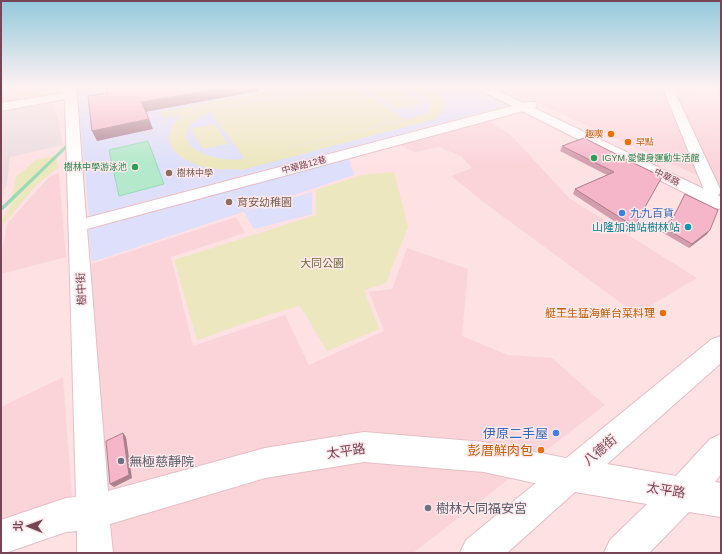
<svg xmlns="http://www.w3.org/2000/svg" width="722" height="554" font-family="Helvetica,'Noto Sans TC',sans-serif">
	<rect width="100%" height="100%" fill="#fee1e3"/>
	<g fill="#fbd4da">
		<polygon points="1,88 27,88 28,97 25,101 1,105"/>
		<polygon points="504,88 693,88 721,97 721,186"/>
		<polygon points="486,120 510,134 569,198 697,278 636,314 490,207 451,176 472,168 461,156 438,147 415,152 399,145"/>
		<polygon points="59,173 66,257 1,274 1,256 7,224 50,176"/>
		<polygon points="236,217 245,233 171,257 193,346 285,315 309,365 384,331 369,292 392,289 407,248 468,269 462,336 508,355 552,358 605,405 413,553 107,553 91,264"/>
		<polygon points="63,377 72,497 1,519 1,407"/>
	</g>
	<polygon fill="#ecdce0" points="54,102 63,145 10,157 7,185 1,194 1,111"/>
	<g fill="#dedffa">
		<polygon points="74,88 474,88 510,105 89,216 81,130"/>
		<polygon points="349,158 354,175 92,262 88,230"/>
		<polygon points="312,192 312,214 254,229 244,212"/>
	</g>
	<g fill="#ece7be" fill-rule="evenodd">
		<polygon points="27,88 60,88 60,95 25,101 28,97"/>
		<path d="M289,88H315L211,110L327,88H358L405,119L245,159L417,117L428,112L431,101L421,91L414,88C429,88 435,87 445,101L442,110L435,119L242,170C231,169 218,170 208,168C191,164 160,151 171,129C173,123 179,119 183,115L163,118L161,112ZM210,111L244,158V159C207,164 155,139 210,111Z"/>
		<polygon points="365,88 395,88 421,104 396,109"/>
		<polygon points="215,124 228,144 203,149 191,129"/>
		<polygon points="56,155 58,168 38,183 1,227 1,219 9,210 16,177 36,160"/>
		<polygon points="394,172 408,227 386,283 364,290 379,329 327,351 300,306 271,314 197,340 174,260 316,215 316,190 362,175"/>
	</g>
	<polygon fill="#b4e9cb" stroke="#99dbb7" points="148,141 164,184 119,196 109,150"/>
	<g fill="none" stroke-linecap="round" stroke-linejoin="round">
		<polygon fill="#99dbb7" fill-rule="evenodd" points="69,142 72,143 3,210 1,210 1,207"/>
		<g stroke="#e5bfc7" stroke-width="2">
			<g id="street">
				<polygon points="65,88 75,88 77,95 86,218 527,102 535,102 537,105 535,108 87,229 108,491 265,448 364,432 484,442 571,459 582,464 587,475 582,486 571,491 484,472 364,462 265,478 110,524 113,553 77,553 77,531 66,532 5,553 1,553 1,520 66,498 76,497 65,99 1,111 1,103 65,93"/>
				<path d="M663,88H673L721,191C717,199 707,202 699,200L697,196L699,192L704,190Z"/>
			</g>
		</g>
		<g stroke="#eabbc6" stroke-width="2">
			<g id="secondary">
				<polygon points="479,88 492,88 721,197 721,209 715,208 480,90"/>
				<polygon points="721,336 721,363 607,464 676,476 710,439 721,434 721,474 715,482 721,483 721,517 689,512 649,553 604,553 610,540 647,504 575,492 507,553 460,553 466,540 712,339"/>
			</g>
		</g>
		<use href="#street" fill="#fff" fill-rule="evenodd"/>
		<use href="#secondary" fill="#fff" fill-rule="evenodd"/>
	</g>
	<g fill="#d39dad">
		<polygon points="562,146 662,177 629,235 629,231 573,194 575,189 607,175 560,151"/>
		<polygon points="685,194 707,234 689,248 660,231 663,227 672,220"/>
	</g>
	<g fill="#ac7f8d">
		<polygon points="224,88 258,88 259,91 145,112 141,102"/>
		<polygon points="149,119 153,129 97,141 92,131"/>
		<polygon points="710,230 707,234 689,248 692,244"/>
		<polygon points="123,433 126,437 132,478 114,487 110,484"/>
	</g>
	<g fill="#f5b6c9" stroke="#ac7f8d">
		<polygon points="106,88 224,88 141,102 149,119 92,131 88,96 107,93"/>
		<polygon points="584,138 662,177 632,230 632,225 575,189 614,172 562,146"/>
		<polygon points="685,194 718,210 710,230 692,244 663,227 673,218"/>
		<polygon points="123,433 129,475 110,484 106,441"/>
	</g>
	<linearGradient id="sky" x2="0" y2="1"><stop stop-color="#93c9dc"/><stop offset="0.53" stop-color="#fff2f2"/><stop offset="1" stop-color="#fff2f2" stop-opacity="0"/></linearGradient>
	<rect width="722" height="165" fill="url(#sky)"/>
	<g fill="#e8710a" stroke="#ffe8eb" stroke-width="1.5">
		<circle cx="611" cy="134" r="4"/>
		<circle cx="628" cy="142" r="4"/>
		<circle cx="663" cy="313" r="4"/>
		<circle cx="541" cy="450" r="4"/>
	</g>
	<g fill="#2e9e5b" stroke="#ffe8eb" stroke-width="1.5">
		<circle cx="594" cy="158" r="4"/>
		<circle cx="135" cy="167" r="4"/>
	</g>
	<g fill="#8d6e63" stroke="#ffe8eb" stroke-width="1.5">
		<circle cx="169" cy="173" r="4"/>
		<circle cx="229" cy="202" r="4"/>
	</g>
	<g fill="#3f7fe0" stroke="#ffe8eb" stroke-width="1.5">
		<circle cx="622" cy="213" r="4"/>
		<circle cx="556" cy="433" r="4"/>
	</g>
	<circle fill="#0f9aa8" stroke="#ffe8eb" stroke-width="1.5" cx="688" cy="227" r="4"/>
	<g fill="#6b7280" stroke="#ffe8eb" stroke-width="1.5">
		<circle cx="121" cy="461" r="4"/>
		<circle cx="428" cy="508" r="4"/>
	</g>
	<g text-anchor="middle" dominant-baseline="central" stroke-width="3" stroke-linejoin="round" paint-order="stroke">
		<g font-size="9" fill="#c56008" stroke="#ffe8eb" text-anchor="end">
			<text x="603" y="134">趣喫</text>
			<text x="636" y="142" text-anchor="start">早點</text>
		</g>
		<g font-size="9" fill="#27864d" stroke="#ffe8eb" text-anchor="start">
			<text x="602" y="158">IGYM 愛健身運動生活館</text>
			<text x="127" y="167" text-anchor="end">樹林中學游泳池</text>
		</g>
		<g font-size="9" fill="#774656" stroke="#ffe8eb">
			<text transform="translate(304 165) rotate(-15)">中華路12巷</text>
			<text transform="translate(667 177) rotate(26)">中華路</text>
		</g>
		<g font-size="9" fill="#785e54" stroke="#ffe8eb" text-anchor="start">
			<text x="177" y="173">樹林中學</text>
		</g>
		<g font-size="11" fill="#785e54" stroke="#ffe8eb" text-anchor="start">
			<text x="237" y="202">育安幼稚園</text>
		</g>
		<g font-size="11" fill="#366cbe" stroke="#ffe8eb" text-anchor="start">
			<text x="630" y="213">九九百貨</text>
		</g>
		<g font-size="11" fill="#0d838f" stroke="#ffe8eb" text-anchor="end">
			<text x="680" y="227">山隆加油站樹林站</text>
		</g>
		<g font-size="11" fill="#6b6c36" stroke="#ffe8eb">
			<text x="322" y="263">大同公園</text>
		</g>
		<g font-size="11" fill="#774656" stroke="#ffe8eb">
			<text transform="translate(81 289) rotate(-93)">樹中街</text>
		</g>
		<g font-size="11" fill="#c56008" stroke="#ffe8eb" text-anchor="end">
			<text x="655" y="313">艇王生猛海鮮台菜料理</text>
		</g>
		<g font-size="13" fill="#366cbe" stroke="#ffe8eb" text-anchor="end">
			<text x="548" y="433">伊原二手屋</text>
		</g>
		<g font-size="13" fill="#c56008" stroke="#ffe8eb" text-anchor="end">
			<text x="533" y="450">彭厝鮮肉包</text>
		</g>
		<g font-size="13" fill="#774656" stroke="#ffe8eb">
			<text transform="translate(600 450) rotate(-40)">八德街</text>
			<text transform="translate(346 451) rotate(-8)">太平路</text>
			<text transform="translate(666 490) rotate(9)">太平路</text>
		</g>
		<g font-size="13" fill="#5b616d" stroke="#ffe8eb" text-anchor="start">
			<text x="129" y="461">無極慈靜院</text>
			<text x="436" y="508">樹林大同福安宮</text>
		</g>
	</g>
	<rect width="722" height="554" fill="none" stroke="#774656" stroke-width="4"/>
	<g transform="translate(28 526) rotate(271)" stroke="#ffe8eb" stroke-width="3" paint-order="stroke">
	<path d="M0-3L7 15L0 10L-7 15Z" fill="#774656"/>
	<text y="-6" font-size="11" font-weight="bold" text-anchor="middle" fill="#774656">北</text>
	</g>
</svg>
